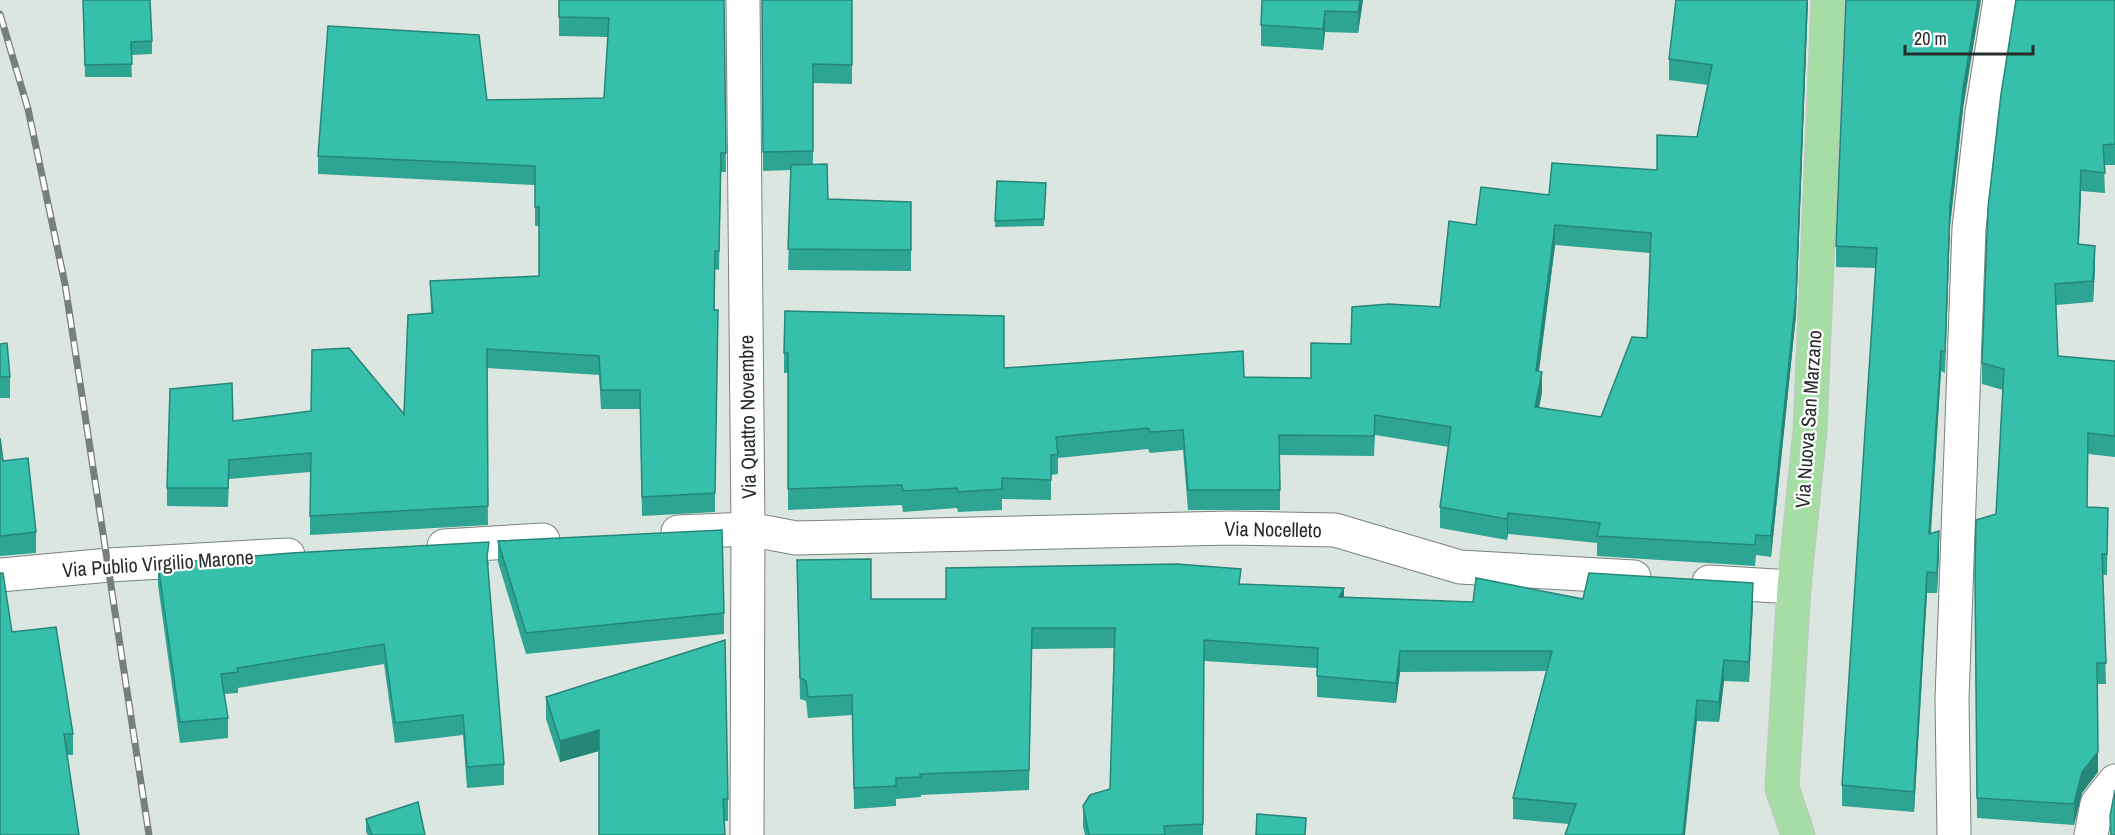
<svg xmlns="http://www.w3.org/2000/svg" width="2115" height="835" font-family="'Archivo Narrow',sans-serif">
	<rect width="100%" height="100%" fill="#dce6e1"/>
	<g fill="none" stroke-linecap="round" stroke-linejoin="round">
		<g stroke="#79827d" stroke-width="35">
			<g id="minor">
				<polyline points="743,0 748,529 747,835"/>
				<polyline points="678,532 748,529 796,538 1230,528 1335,530 1460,567 1634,577"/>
				<polyline points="444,546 543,540"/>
				<polyline points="0,575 109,565 288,555"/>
				<polyline points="1709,582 1794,587"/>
				<polyline points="1954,835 1952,699 1969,228 1982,112 2000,0"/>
				<polyline points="2091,835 2097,804 2115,781"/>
			</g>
		</g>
		<g stroke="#c3c4c3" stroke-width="35">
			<polyline id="major" points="1798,835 1782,788 1794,587 1810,431 1828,0"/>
		</g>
		<use href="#minor" stroke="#fff" stroke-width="33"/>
		<use href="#major" stroke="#a5dda5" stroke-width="33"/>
		<g stroke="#777e7b" stroke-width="7">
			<polyline id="rail" points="0,14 28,109 65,284 149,835"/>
		</g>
		<use href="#rail" stroke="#fff" stroke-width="4.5" stroke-dasharray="14" stroke-linecap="butt"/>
	</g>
	<g fill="#2ea593" fill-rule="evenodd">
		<polygon points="83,0 152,41 152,54 131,55 132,77 85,77"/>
		<polygon points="559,0 724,0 726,172 721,172 719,270 715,269 715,512 642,516 640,409 601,409 599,375 487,368 488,525 310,535 310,472 229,479 228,507 167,506 167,488 233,421 404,414 431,314 430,281 539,276 539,226 535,226 535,185 318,174 318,156 487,100 604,98 608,37 559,36"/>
		<polygon points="762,0 852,0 852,84 813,83 813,165 828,199 911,202 911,271 788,270 791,170 763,171"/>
		<polygon points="1363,0 1358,33 1325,32 1323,50 1261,46 1261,25"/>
		<path d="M1676,0H1808L1796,315L1771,557L1756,555L1755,566L1597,556V543L1508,534L1507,540L1440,528V507L1449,447L1375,435L1374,456L1280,455V510H1188L1183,450L1150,453L1148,449L1058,458V474L1051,475V500L1002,499V510L958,512L957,508L903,512L902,505L788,510V373H784V353L1004,368L1244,377L1311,378L1351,344L1440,307L1476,225L1549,195L1657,170L1697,137L1708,85L1669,80V59ZM1555,245L1650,253L1647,338L1601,417L1539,408L1542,392L1539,372Z"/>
		<polygon points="2115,0 2115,165 2104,165 2105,193 2081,191 2079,244 2095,267 2093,302 2056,305 2058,356 2115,361 2115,457 2088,454 2087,507 2108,508 2107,575 2103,575 2106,684 2097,684 2098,772 2082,793 2074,825 1977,818 1975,594 1996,514 2003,390 1982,384 1982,363"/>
		<polygon points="1963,109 1950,226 1945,373 1941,371 1931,534 1939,552 1937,593 1927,593 1914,812 1842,806 1842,785 1876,268 1836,267 1836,246"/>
		<polygon points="997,181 1046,183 1044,226 995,227"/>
		<polygon points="0,344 10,377 10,398 0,398"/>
		<polygon points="0,438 3,461 36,532 36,553 0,556"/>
		<polygon points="498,541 724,613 724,634 526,654 498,562"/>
		<polygon points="797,560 871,599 946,599 1241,584 1344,598 1473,602 1583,599 1753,603 1749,682 1724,681 1719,722 1697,721 1569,824 1513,819 1513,798 1546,671 1400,672 1396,703 1317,697 1317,668 1204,661 1203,835 1085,835 1083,827 1083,806 1110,789 1114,648 1032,649 1029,790 921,795 921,797 896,799 896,806 854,809 852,715 808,718 806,701 800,699"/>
		<polygon points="489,562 488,567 504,764 504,785 467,788 463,735 395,743 384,664 238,688 238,693 224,694 228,718 228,738 180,743 158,585 158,564"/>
		<polygon points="12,632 73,734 73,755 67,755"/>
		<polygon points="546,697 728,799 728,821 724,821 599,751 560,762 546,719"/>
		<polygon points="366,819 425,835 368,835 366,832"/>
	</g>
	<g fill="#268678">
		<polygon points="1360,0 1363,0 1358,33 1358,12"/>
		<polygon points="1807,0 1808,0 1796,315 1771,557 1771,536"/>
		<polygon points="1978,0 1981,0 1963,109 1950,226 1945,373 1950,206 1963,89"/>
		<polygon points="1325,11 1325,32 1323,50 1323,29"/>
		<polygon points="2081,170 2081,191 2078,265 2078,244"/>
		<polygon points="1555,225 1555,245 1536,392 1536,371"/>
		<polygon points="2095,246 2095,267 2093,302 2093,281"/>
		<polygon points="1941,351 1941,371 1929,554 1929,534"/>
		<polygon points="1542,372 1542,392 1535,428 1535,407"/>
		<polygon points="1508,513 1508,534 1507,540 1507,519"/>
		<polygon points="1939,531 1939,552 1937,593 1937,573"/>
		<polygon points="1927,572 1927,593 1914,812 1914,792"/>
		<polygon points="1753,583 1753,603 1749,682 1749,662"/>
		<polygon points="1344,588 1344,608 1339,597"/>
		<polygon points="1400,651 1400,672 1396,703 1396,683"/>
		<polygon points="1724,660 1724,681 1719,722 1719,702"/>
		<polygon points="1697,700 1697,721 1685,835 1683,835"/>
		<polygon points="599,730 599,751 560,762 560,741"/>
		<polygon points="2098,752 2098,772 2082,793 2074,825 2074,804 2082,772"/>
	</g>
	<g fill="#36c0ab" stroke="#268678" stroke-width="1.5" fill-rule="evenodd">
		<polygon points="83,0 150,0 152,41 131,42 132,64 85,65"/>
		<polygon points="559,0 724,0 726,153 721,153 719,251 715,251 714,310 718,310 715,493 642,497 640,390 601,390 599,356 487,349 488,506 310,516 311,453 229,460 228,488 167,488 170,389 232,383 233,421 311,411 312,350 349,348 404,414 408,315 433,313 430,281 539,276 539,207 535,207 535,166 318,156 328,26 479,35 487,100 604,98 609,18 559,17"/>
		<polygon points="762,0 852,0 852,65 813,64 813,151 763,152"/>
		<polygon points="1262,0 1360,0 1358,12 1325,11 1323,29 1261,25"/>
		<path d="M1676,0H1807L1796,295L1771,536L1756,535L1755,545L1597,536L1600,523L1508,513L1507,519L1440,507L1451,427L1375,415L1374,436L1279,435L1280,490H1188L1183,430L1150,432L1148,428L1056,437L1058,454L1051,455V480L1002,478V489L958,492L957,488L903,491L902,485L788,489V353H784L785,311L1004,316V368L1243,351L1244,377L1311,378V343L1351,344L1352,307L1389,304L1440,307L1449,221L1476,225L1481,187L1549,195L1552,163L1657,170V135L1697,137L1712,65L1669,59ZM1555,225L1651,233L1647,338L1632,337L1601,417L1535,407L1542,372L1536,371Z"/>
		<polygon points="1846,0 1978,0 1963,89 1950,206 1945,352 1941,351 1929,534 1939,531 1937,573 1927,572 1914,792 1842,785 1877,248 1836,246"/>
		<polygon points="2016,0 2115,0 2115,144 2103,145 2105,173 2081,170 2078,244 2095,246 2093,281 2055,284 2058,356 2115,361 2115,436 2088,433 2087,507 2108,508 2107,554 2102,554 2106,663 2097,663 2098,752 2082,772 2074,804 1977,798 1975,573 1976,520 1996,514 2004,369 1982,363 1988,208 2001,94"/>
		<polygon points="827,164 828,199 911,202 911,250 788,249 791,165"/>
		<polygon points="997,181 1046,183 1044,219 995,221"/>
		<polygon points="7,343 10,377 0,377 0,344"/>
		<polygon points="0,438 3,461 28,458 36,532 0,536"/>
		<polygon points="722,530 724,613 526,633 498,541"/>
		<polygon points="489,542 487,557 504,764 467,767 463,715 395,723 384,644 237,668 238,672 221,674 228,718 180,722 158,564 291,553"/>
		<polygon points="871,559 871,599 946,599 946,568 1177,564 1241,569 1239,584 1344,588 1339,597 1473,602 1476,578 1583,599 1589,573 1753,583 1749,662 1724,660 1719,702 1697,700 1683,835 1565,835 1576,804 1513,798 1552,651 1400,651 1396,683 1317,676 1318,648 1204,640 1203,824 1164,826 1165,835 1089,835 1083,806 1090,795 1110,789 1115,628 1032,628 1029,770 920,774 921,777 896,778 896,786 854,788 852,695 808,697 806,681 800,678 797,560"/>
		<polygon points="0,573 3,573 12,632 56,627 73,734 64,734 79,835 0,835"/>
		<polygon points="725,640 728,799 723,799 725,835 599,835 599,730 560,741 546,697"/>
		<polygon points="2115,790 2115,835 2111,835 2110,816"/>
		<polygon points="418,802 425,835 372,835 366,819"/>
		<polygon points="1257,814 1306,818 1305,835 1256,835"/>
	</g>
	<g text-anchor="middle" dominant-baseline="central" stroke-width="4.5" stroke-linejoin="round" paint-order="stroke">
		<g font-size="20" fill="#272b29" stroke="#fff">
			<text transform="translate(747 417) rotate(-91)">Via Quattro Novembre</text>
			<text transform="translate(1808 419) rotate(-86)">Via Nuova San Marzano</text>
			<text transform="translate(1273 529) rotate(1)">Via Nocelleto</text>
			<text transform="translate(158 563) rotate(-4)">Via Publio Virgilio Marone</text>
		</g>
	</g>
	<path d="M1905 45v9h128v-9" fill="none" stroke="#272b29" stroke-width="3"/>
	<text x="1914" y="45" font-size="18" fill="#272b29" stroke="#ffffff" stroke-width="4.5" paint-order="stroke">20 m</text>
</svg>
